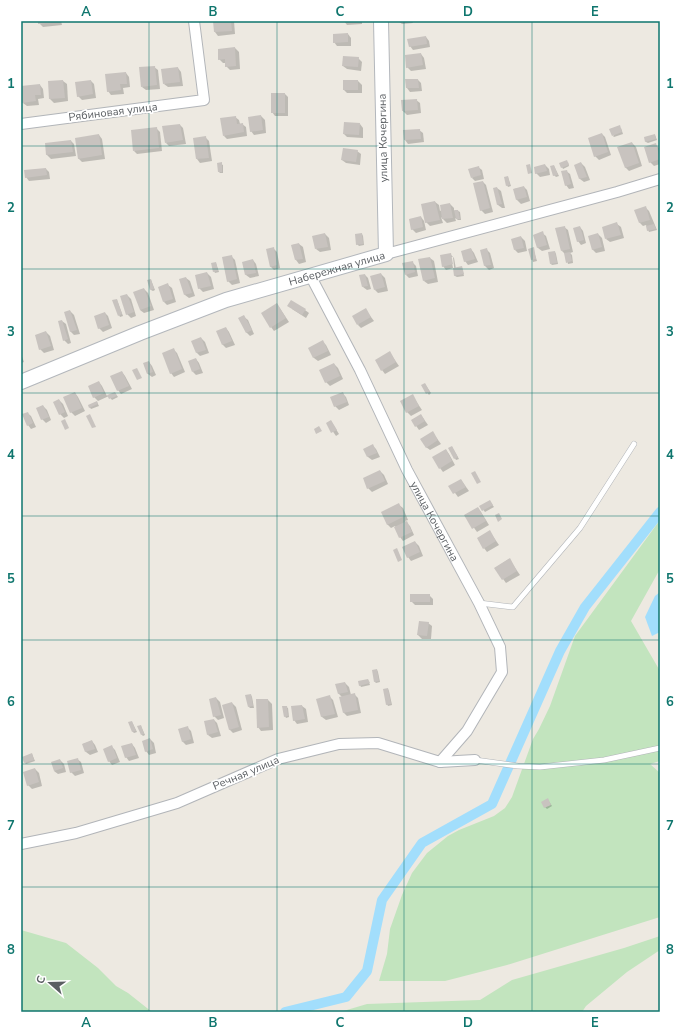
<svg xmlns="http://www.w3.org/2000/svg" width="681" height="1033" font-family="'Nunito Sans',sans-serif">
	<rect width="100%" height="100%" fill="#ede9e1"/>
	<g fill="#c2e4be">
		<polygon points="660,520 660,569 631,621 660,671 660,761 650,764 660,773 660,917 507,965 445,981 379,981 387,954 390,929 402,895 412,873 427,853 448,836 459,830 494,816 505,808 512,797 533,739 539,729 550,706 575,636"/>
		<polygon points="21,930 66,943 98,968 116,986 128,993 152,1012 21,1012"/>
		<polygon points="660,936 660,950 627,972 586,1006 582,1012 340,1012 367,1004 480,1000 512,980 624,948"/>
	</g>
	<polygon fill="#a2defc" points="660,592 660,632 652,636 645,617 655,596"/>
	<g fill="#0003">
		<polygon points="39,21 61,21 62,25 43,27 39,23"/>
		<polygon points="214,21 234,21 235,34 218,36 215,32"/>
		<polygon points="344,21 362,21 362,24 347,25"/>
		<polygon points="398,21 412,21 413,23 402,24"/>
		<polygon points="348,34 351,38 351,46 337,46 334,42"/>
		<polygon points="426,37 429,41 430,47 413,50 410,46"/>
		<polygon points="235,48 239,52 240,69 230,70 226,66 226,63 223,63 219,59"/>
		<polygon points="421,54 424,58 426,69 411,71 407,67"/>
		<polygon points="358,58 362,62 361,71 347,69 343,66"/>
		<polygon points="154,67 158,70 160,89 146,90 142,87"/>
		<polygon points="178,68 181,72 183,86 168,87 164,84"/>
		<polygon points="126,73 129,77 130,87 123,88 124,94 111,95 108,91"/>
		<polygon points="418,80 421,83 422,91 410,92 407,88"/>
		<polygon points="63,81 67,84 68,101 54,103 50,99 49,82"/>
		<polygon points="91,81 94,84 96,98 82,100 78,96"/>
		<polygon points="358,81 362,85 362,93 347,93 344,90"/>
		<polygon points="40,85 43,89 44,98 38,99 39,105 27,106 23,103"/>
		<polygon points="285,94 288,97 288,116 275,116 272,112"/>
		<polygon points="416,100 420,103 421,113 407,115 403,111"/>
		<polygon points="261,116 265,120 266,133 254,135 251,131"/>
		<polygon points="235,117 239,120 240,124 242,124 246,127 247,136 227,139 224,136"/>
		<polygon points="360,124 363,128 363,138 347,137 344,134"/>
		<polygon points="180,125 183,128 186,144 169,146 166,143"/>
		<polygon points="156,128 160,132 162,151 137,154 134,151"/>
		<polygon points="621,128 623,134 614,137 613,136"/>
		<polygon points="419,130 423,133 424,142 408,144 405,140"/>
		<polygon points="602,134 605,137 611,155 599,160 595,156"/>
		<polygon points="99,135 102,139 105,159 82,162 78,158"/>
		<polygon points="655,135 657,140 648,143 646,142 645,138"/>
		<polygon points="205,137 209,141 212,161 200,163 197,159 194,139"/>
		<polygon points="71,141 74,144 76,156 51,159 47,155 46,144"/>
		<polygon points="632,143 636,147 642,166 629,171 625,167"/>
		<polygon points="656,145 660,149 660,164 654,166 650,162"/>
		<polygon points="357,151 361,154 360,165 346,163 342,160"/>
		<polygon points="568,162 569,166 563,169 562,167"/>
		<polygon points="581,163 585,167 590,180 584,182 580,179 575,166"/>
		<polygon points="221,164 223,165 223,173 220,173 219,172"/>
		<polygon points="545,165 549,169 550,175 540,177 536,173"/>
		<polygon points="554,166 559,176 556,177 554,175"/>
		<polygon points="478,167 482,170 484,179 475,181 472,178"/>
		<polygon points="46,169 49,172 50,179 29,181 26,177"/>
		<polygon points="566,171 570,174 574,188 569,189 566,185"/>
		<polygon points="508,177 511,186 508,187 507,185"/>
		<polygon points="483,182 486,185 493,212 485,214 481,210"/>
		<polygon points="524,187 527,190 530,201 521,204 517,200 514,189"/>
		<polygon points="497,188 501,191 505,208 502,208 498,205"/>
		<polygon points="435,202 439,205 440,211 450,204 454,208 454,211 458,211 460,212 461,220 458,220 455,218 456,221 447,223 441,217 443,223 430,226 426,222"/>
		<polygon points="645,207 649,211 657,230 649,232 646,225 643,226 640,223 635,211"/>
		<polygon points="421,217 424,221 426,230 416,233 412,229"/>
		<polygon points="617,224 621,227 624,238 610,242 606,239"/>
		<polygon points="564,227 568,230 573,252 570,253 572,255 573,263 568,264 566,255 562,251"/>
		<polygon points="580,227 583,231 586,243 581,245 578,241"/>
		<polygon points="542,233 546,236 550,249 542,251 538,248 534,235"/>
		<polygon points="325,234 329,238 331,250 320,252 316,249"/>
		<polygon points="362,234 363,236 364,245 359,246 357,244"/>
		<polygon points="598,234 602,238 605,251 596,253 592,249"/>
		<polygon points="521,237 525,241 527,251 518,253 515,250"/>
		<polygon points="299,244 303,247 306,262 299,264 296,260 292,245"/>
		<polygon points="273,248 277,252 280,268 274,270 270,266"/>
		<polygon points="533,248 537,261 533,262 530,249"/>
		<polygon points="471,249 474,253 478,262 468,265 465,261"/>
		<polygon points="486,249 490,253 494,268 489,270 485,266 481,251"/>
		<polygon points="555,252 556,254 558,264 552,265 551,264"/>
		<polygon points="450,254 454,258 456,269 462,268 464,276 457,277 455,276 453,257 451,257 453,268 446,270 443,266"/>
		<polygon points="231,256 235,260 240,283 232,285 228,281"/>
		<polygon points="430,258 434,261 438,282 428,284 424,281"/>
		<polygon points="253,260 256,264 259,276 250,278 246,275 243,263"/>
		<polygon points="412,262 416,266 418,276 409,278 406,275"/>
		<polygon points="216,263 219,272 215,273 214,271"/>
		<polygon points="207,273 211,277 214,289 203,292 199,288"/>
		<polygon points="381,274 385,278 388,291 378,293 375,290"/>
		<polygon points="365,275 368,278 371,289 367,290 363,287"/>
		<polygon points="186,278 190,281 195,296 189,298 185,295"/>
		<polygon points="151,280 155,290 153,291 151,290"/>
		<polygon points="168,285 172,288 176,302 167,305 164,302"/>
		<polygon points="144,289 148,293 154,310 144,313 140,310"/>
		<polygon points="127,295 131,299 136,316 131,318 127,314"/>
		<polygon points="117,300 123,316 120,317 119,315"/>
		<polygon points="277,304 289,322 274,331 271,327"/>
		<polygon points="292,309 305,310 309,313 306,318"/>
		<polygon points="365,309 374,321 361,328 358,325"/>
		<polygon points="70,311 74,315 80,334 74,335 71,332"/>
		<polygon points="105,313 108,316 112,328 103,332 99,328"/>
		<polygon points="244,317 248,320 254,334 250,336 246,332"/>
		<polygon points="62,321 66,324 71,343 68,344 64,340"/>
		<polygon points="226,328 229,332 235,345 226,348 223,345 217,332"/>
		<polygon points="46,332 50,336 54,350 44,353 40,349"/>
		<polygon points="201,338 205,342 209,353 200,356 197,353 193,341"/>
		<polygon points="323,342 326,345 331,355 318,361 314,358 310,348"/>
		<polygon points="174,350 177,353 185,372 174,377 171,373"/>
		<polygon points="390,353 399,366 385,374 382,370"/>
		<polygon points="21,354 24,362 21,363"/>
		<polygon points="196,359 199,363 203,373 196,375 193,372"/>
		<polygon points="149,362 152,366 156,375 152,377 148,374 144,364"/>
		<polygon points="334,364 338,368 343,379 330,386 326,382"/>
		<polygon points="122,372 125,376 132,389 121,394 118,390"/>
		<polygon points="99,382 102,386 107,396 115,393 118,397 112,400 109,396 98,401 94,397"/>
		<polygon points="425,384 431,393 429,395 422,386"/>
		<polygon points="75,393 78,397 85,411 75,416 71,412"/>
		<polygon points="342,393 346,397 349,405 339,410 335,406"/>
		<polygon points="412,395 422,410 411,416 407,412"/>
		<polygon points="59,400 63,404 68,416 64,418 60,414"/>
		<polygon points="97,402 99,406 91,409 89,406"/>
		<polygon points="43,406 47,410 51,420 46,423 42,419"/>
		<polygon points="27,413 31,416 36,427 31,429 28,425"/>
		<polygon points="421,415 428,425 419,430 412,420"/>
		<polygon points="331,421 339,434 336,436 327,423"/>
		<polygon points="433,433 441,444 430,450 426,447"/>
		<polygon points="373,446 376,449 380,457 372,460 368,457 365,449"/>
		<polygon points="452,447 459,459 456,460 449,448"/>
		<polygon points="446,450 449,454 455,465 443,472 440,468"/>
		<polygon points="380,471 384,475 388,484 372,492 368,488"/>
		<polygon points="461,480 469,491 458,497 450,486"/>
		<polygon points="491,503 494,507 485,512 481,507"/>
		<polygon points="399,505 403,508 408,520 405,521 410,526 414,535 403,541 400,537 395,526 391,528 387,524"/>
		<polygon points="478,508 481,512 489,525 477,532 465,515"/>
		<polygon points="490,532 499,545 487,552 484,548"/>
		<polygon points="415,542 419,546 423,556 411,561 408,557"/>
		<polygon points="509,559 520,575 506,583 495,568"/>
		<polygon points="429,595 433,599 433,605 415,605 411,601"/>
		<polygon points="428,623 432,626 431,639 422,639 418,635"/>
		<polygon points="377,670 378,672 380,682 376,683 375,682"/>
		<polygon points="368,680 370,685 361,687 360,685"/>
		<polygon points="345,683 349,687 351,695 354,694 358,698 361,713 347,716 344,713 342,697 339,694 337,685"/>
		<polygon points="388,689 389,691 392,705 388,706 387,704"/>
		<polygon points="251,695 252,697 254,708 250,708 249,707"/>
		<polygon points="329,696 333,700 338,717 326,720 322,717 318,700"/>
		<polygon points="216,698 220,702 224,718 218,720 214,716"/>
		<polygon points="257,700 268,700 272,704 273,730 261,731 258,727"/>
		<polygon points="232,703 236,707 242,730 233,733 229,729"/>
		<polygon points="302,706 306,709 308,722 297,724 294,720"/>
		<polygon points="286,707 288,708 289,717 286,718 285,716"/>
		<polygon points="214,720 217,723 221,736 212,738 208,735"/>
		<polygon points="132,722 137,732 134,733 133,732"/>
		<polygon points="141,726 145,735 143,736 142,735"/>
		<polygon points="187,727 191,731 194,743 186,745 182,741"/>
		<polygon points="150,739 154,743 156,753 149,755 146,751"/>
		<polygon points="92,741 95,745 98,752 90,755 86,752 83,744"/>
		<polygon points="132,744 135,748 139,758 129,761 126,757"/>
		<polygon points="111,746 115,750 120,762 112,765 109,761"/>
		<polygon points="32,754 35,761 26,764 25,763"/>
		<polygon points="77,759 81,762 84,773 75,776 71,772"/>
		<polygon points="60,760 64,764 66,772 58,774 54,771"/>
		<polygon points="35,769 39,773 42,786 32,789 28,785"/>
		<polygon points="548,800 552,806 547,809 545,807"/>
	</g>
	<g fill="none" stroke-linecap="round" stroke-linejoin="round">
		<polyline stroke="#a2defc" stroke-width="10" points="285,1012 346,997 367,971 382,900 422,843 492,804 560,651 585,607 660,512"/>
	</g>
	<g fill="#c8c3bf">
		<polygon points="38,21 53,21 53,22 38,24"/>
		<polygon points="213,21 231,21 232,31 214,32"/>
		<polygon points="348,33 348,42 333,43 333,34"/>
		<polygon points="426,36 427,44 409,47 407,39"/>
		<polygon points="235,47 236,66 225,67 225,59 218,60 218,49"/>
		<polygon points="421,53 423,65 406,68 405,55"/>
		<polygon points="343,56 359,57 358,67 342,66"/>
		<polygon points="155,66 157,85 141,87 139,67"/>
		<polygon points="178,67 180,82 163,84 161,69"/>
		<polygon points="126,72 127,84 120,84 121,90 107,92 105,74"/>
		<polygon points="405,79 418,79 419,88 406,88"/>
		<polygon points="63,80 65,98 49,99 48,81"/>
		<polygon points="91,80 93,94 77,97 75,82"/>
		<rect x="343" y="80" width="15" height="10"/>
		<polygon points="40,84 41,95 35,95 36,101 22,103 21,86"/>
		<rect x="271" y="93" width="14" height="20"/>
		<polygon points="417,99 418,110 402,111 401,100"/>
		<polygon points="261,115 263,130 250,132 248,117"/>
		<polygon points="236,116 237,124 243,123 244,132 223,136 220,118"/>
		<polygon points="344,122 360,123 359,135 343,134"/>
		<polygon points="180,124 183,140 165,143 162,126"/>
		<polygon points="620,125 622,132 612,136 609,129"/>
		<polygon points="157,127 159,148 133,151 131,130"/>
		<polygon points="420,129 421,139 404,140 403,130"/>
		<polygon points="602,133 608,152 594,157 588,138"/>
		<polygon points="99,134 102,155 78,159 75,138"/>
		<polygon points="655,134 656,139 645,142 644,137"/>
		<polygon points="206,136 209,158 196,159 193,138"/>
		<polygon points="71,140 73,152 46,155 45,143"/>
		<polygon points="632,142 639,163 625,168 617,147"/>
		<polygon points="656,143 660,159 649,163 644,147"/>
		<polygon points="343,148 358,150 356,162 341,160"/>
		<polygon points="567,160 569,165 561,168 559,163"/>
		<polygon points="222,162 222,172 218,172 217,163"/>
		<polygon points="581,162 587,177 579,179 574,165"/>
		<polygon points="530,164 532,173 528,174 526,165"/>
		<polygon points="545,164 547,171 535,174 534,167"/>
		<polygon points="554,165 558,175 553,176 550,166"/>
		<polygon points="479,166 481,175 471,178 468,169"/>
		<polygon points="46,168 47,175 25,178 24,170"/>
		<polygon points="567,170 571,184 565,186 561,171"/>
		<polygon points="508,176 510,185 506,186 504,177"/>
		<polygon points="483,181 490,208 480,211 473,183"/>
		<polygon points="524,186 527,197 516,200 513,189"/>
		<polygon points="497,187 502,204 497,205 493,188"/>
		<polygon points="435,201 440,220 425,223 421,204"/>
		<polygon points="450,203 453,218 442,219 440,205"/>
		<polygon points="646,206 650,220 639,223 634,210"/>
		<polygon points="454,210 458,210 460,219 456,219"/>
		<polygon points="421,216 423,227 411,230 409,219"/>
		<polygon points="617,222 621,235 605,239 602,227"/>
		<polygon points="654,224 656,229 647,231 646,226"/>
		<polygon points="565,226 570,249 561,251 555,228"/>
		<polygon points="580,226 584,240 577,242 573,228"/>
		<polygon points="543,231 547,245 537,248 533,235"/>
		<polygon points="325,233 328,247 315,249 312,236"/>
		<polygon points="362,233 363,244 356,245 355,234"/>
		<polygon points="598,233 602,247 592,250 588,236"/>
		<polygon points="521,236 524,248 514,250 511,239"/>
		<polygon points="299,243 303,259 295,260 291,245"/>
		<polygon points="274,247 277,265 270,267 266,249"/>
		<polygon points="534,247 536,259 531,260 528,249"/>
		<polygon points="471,248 475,259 464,262 461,251"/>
		<polygon points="487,248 491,265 484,266 480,250"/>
		<polygon points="555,251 557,263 550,264 548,252"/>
		<polygon points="570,252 572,261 566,263 564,253"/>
		<polygon points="451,253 453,264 442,267 440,255"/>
		<polygon points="232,255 237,279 227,282 222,257"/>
		<polygon points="430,257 435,278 423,281 418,259"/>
		<polygon points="253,259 256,273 245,275 242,262"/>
		<polygon points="413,261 415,272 405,275 402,263"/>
		<polygon points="216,262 218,271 213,272 211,263"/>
		<polygon points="462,266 464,274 454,276 453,268"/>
		<polygon points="207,272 211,286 198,289 195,275"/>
		<polygon points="381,273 385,287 374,290 370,276"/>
		<polygon points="365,274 368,286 362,287 359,275"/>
		<polygon points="186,277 192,293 184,295 179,279"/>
		<polygon points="151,279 154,289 150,290 147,280"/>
		<polygon points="168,283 173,299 163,302 158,287"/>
		<polygon points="144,288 151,306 140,310 133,292"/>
		<polygon points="127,294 134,312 126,315 120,296"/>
		<polygon points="117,299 122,314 118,316 112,300"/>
		<polygon points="291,300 306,309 302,315 287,306"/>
		<polygon points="277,303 286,318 270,328 261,313"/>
		<polygon points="366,308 371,317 357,325 352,316"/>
		<polygon points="70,310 77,330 70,332 64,312"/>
		<polygon points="105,312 109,325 98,329 94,316"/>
		<polygon points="244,315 252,330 246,333 238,318"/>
		<polygon points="62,320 68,339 63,341 58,321"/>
		<polygon points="226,327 232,341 222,345 216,331"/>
		<polygon points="46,331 51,346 39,350 35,335"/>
		<polygon points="201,337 206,350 196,353 191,341"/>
		<polygon points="323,340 328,351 313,358 308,348"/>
		<polygon points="174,348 182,369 170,374 162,353"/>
		<polygon points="390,351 396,362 381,371 375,360"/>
		<polygon points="196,358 200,369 192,372 188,361"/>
		<polygon points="149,361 153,372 147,374 143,363"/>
		<polygon points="334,363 340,376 325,383 319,370"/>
		<polygon points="137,368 142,378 137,380 132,370"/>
		<polygon points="122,371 129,386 117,391 110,376"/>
		<polygon points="99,381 104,393 93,398 88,386"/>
		<polygon points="425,383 430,392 426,394 421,385"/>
		<polygon points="75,392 82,408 70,413 63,397"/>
		<polygon points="115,392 117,396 109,399 107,395"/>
		<polygon points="343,392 347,402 334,407 330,397"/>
		<polygon points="413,394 419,406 406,413 400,401"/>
		<polygon points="59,399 65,412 59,415 53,402"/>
		<polygon points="97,401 98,404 89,408 88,405"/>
		<polygon points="43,405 49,417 41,420 36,408"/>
		<polygon points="28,412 33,423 27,426 22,414"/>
		<polygon points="90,414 96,427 92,428 86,416"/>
		<polygon points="421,414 425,421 415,427 411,420"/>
		<polygon points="65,419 69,428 65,430 61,421"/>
		<polygon points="331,420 337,430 331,433 326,423"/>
		<polygon points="319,426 322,431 316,434 314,429"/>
		<polygon points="433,431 438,440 426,448 420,439"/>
		<polygon points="373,444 377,453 367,457 363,449"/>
		<polygon points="452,446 458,457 454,459 448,448"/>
		<polygon points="446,449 452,461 439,469 432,457"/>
		<polygon points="380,470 385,481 367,489 363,478"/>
		<polygon points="475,471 481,482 477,484 471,473"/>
		<polygon points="461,479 466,487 453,494 448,486"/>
		<polygon points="490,500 493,505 482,511 479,506"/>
		<polygon points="399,503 405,516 387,525 381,512"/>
		<polygon points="478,507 486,521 472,529 464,515"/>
		<polygon points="499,513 502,519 498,522 495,515"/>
		<polygon points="407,521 412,532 399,538 394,527"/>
		<polygon points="490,530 496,541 483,549 477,538"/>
		<polygon points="415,541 420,552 407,558 402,547"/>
		<polygon points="397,548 402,560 398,562 393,550"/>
		<polygon points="510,558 517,571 502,580 494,568"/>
		<rect x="410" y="594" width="20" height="8"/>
		<polygon points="419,621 429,622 427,636 417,635"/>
		<polygon points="377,669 379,681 374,682 372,670"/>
		<polygon points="368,679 370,683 359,686 358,681"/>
		<polygon points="345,682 348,692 338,694 335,684"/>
		<polygon points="388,688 391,704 386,705 383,689"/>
		<polygon points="355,693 358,710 343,713 339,697"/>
		<polygon points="251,694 253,706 248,707 245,695"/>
		<polygon points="330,695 335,714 321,717 316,699"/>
		<polygon points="216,697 221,715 213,717 209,699"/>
		<polygon points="256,699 268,699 269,727 257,728"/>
		<polygon points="232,702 239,727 229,730 222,705"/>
		<polygon points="302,705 305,719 293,721 291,706"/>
		<polygon points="282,706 287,706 288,716 284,717"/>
		<polygon points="214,719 218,732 207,735 204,721"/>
		<polygon points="132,721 136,731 132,732 128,722"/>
		<polygon points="141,725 144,734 141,735 137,726"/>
		<polygon points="188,726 191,739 182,742 178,729"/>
		<polygon points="150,738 153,749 145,752 142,741"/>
		<polygon points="92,740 95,749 85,752 82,744"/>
		<polygon points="132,743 136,755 125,758 121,746"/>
		<polygon points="112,745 117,758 108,762 103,749"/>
		<polygon points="32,753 34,760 24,763 22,757"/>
		<polygon points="78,758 81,770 70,773 67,761"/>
		<polygon points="60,759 63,768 54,771 51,762"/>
		<polygon points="35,768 39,782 27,786 23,772"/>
		<polygon points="548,798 551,805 544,808 541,802"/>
	</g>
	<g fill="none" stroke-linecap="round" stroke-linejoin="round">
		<g stroke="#b2b5b9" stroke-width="6">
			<g id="lane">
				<polyline points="479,603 513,607 580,528 634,444"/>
				<polyline points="475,760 518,766 540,767 604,760 660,748"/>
			</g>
		</g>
		<g stroke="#b2b5b9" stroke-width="12">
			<g id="street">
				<polyline points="21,124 204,100 194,21"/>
				<polyline points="386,254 617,192 660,179"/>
				<path id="s1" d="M310,275L360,370L407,470L479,603L500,647L502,672L467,731L440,762"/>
				<polyline points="21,844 76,833 177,803 278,759 339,744 378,743 440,762 475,760"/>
			</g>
		</g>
		<g stroke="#b3b7bc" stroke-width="16">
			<g id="secondary">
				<path id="s2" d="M21,382L140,333L226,300L386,254L381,21"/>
			</g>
		</g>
		<use href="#lane" stroke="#fff" stroke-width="5"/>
		<use href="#street" stroke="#fff" stroke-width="10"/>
		<use href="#secondary" stroke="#fff" stroke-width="14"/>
	</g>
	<path fill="none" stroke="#0f766e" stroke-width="1" stroke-opacity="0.55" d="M149,21V1012M277,21V1012M404,21V1012M532,21V1012M21,146H660M21,269H660M21,393H660M21,516H660M21,640H660M21,764H660M21,887H660"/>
	<g text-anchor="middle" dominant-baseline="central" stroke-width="3.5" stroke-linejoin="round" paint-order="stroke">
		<g font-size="11" fill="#5a5e62" stroke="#fff">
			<text transform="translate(113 112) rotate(-7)">Рябиновая улица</text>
			<text transform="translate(383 138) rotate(-91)">улица Кочергина</text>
			<text stroke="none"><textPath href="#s2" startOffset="336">Набережная улица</textPath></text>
			<text stroke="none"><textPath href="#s1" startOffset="276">улица Кочергина</textPath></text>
			<text transform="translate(246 773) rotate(-23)">Речная улица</text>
		</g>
	</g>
	<rect width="681" height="1033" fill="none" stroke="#ffffff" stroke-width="44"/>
	<g transform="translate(50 983) rotate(290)" stroke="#ffffff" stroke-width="3" paint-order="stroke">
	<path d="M0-3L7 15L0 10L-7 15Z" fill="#5a5e62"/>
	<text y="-6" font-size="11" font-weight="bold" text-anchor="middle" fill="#5a5e62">С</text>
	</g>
	<rect x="22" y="22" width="637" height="989" fill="none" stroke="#0f766e" stroke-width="1.5"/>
	<g font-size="13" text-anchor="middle" font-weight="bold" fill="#0f766e">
		<text x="86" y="16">A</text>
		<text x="213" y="16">B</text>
		<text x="340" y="16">C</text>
		<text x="468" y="16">D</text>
		<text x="595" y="16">E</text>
		<text x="11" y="88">1</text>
		<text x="670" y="88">1</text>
		<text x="11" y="212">2</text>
		<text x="670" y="212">2</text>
		<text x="11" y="336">3</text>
		<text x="670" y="336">3</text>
		<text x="11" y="459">4</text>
		<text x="670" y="459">4</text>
		<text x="11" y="583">5</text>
		<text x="670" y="583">5</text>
		<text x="11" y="706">6</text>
		<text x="670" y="706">6</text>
		<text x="11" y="830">7</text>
		<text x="670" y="830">7</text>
		<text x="11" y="954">8</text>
		<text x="670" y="954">8</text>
		<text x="86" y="1027">A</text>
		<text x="213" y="1027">B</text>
		<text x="340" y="1027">C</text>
		<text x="468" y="1027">D</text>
		<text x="595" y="1027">E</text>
	</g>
</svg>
